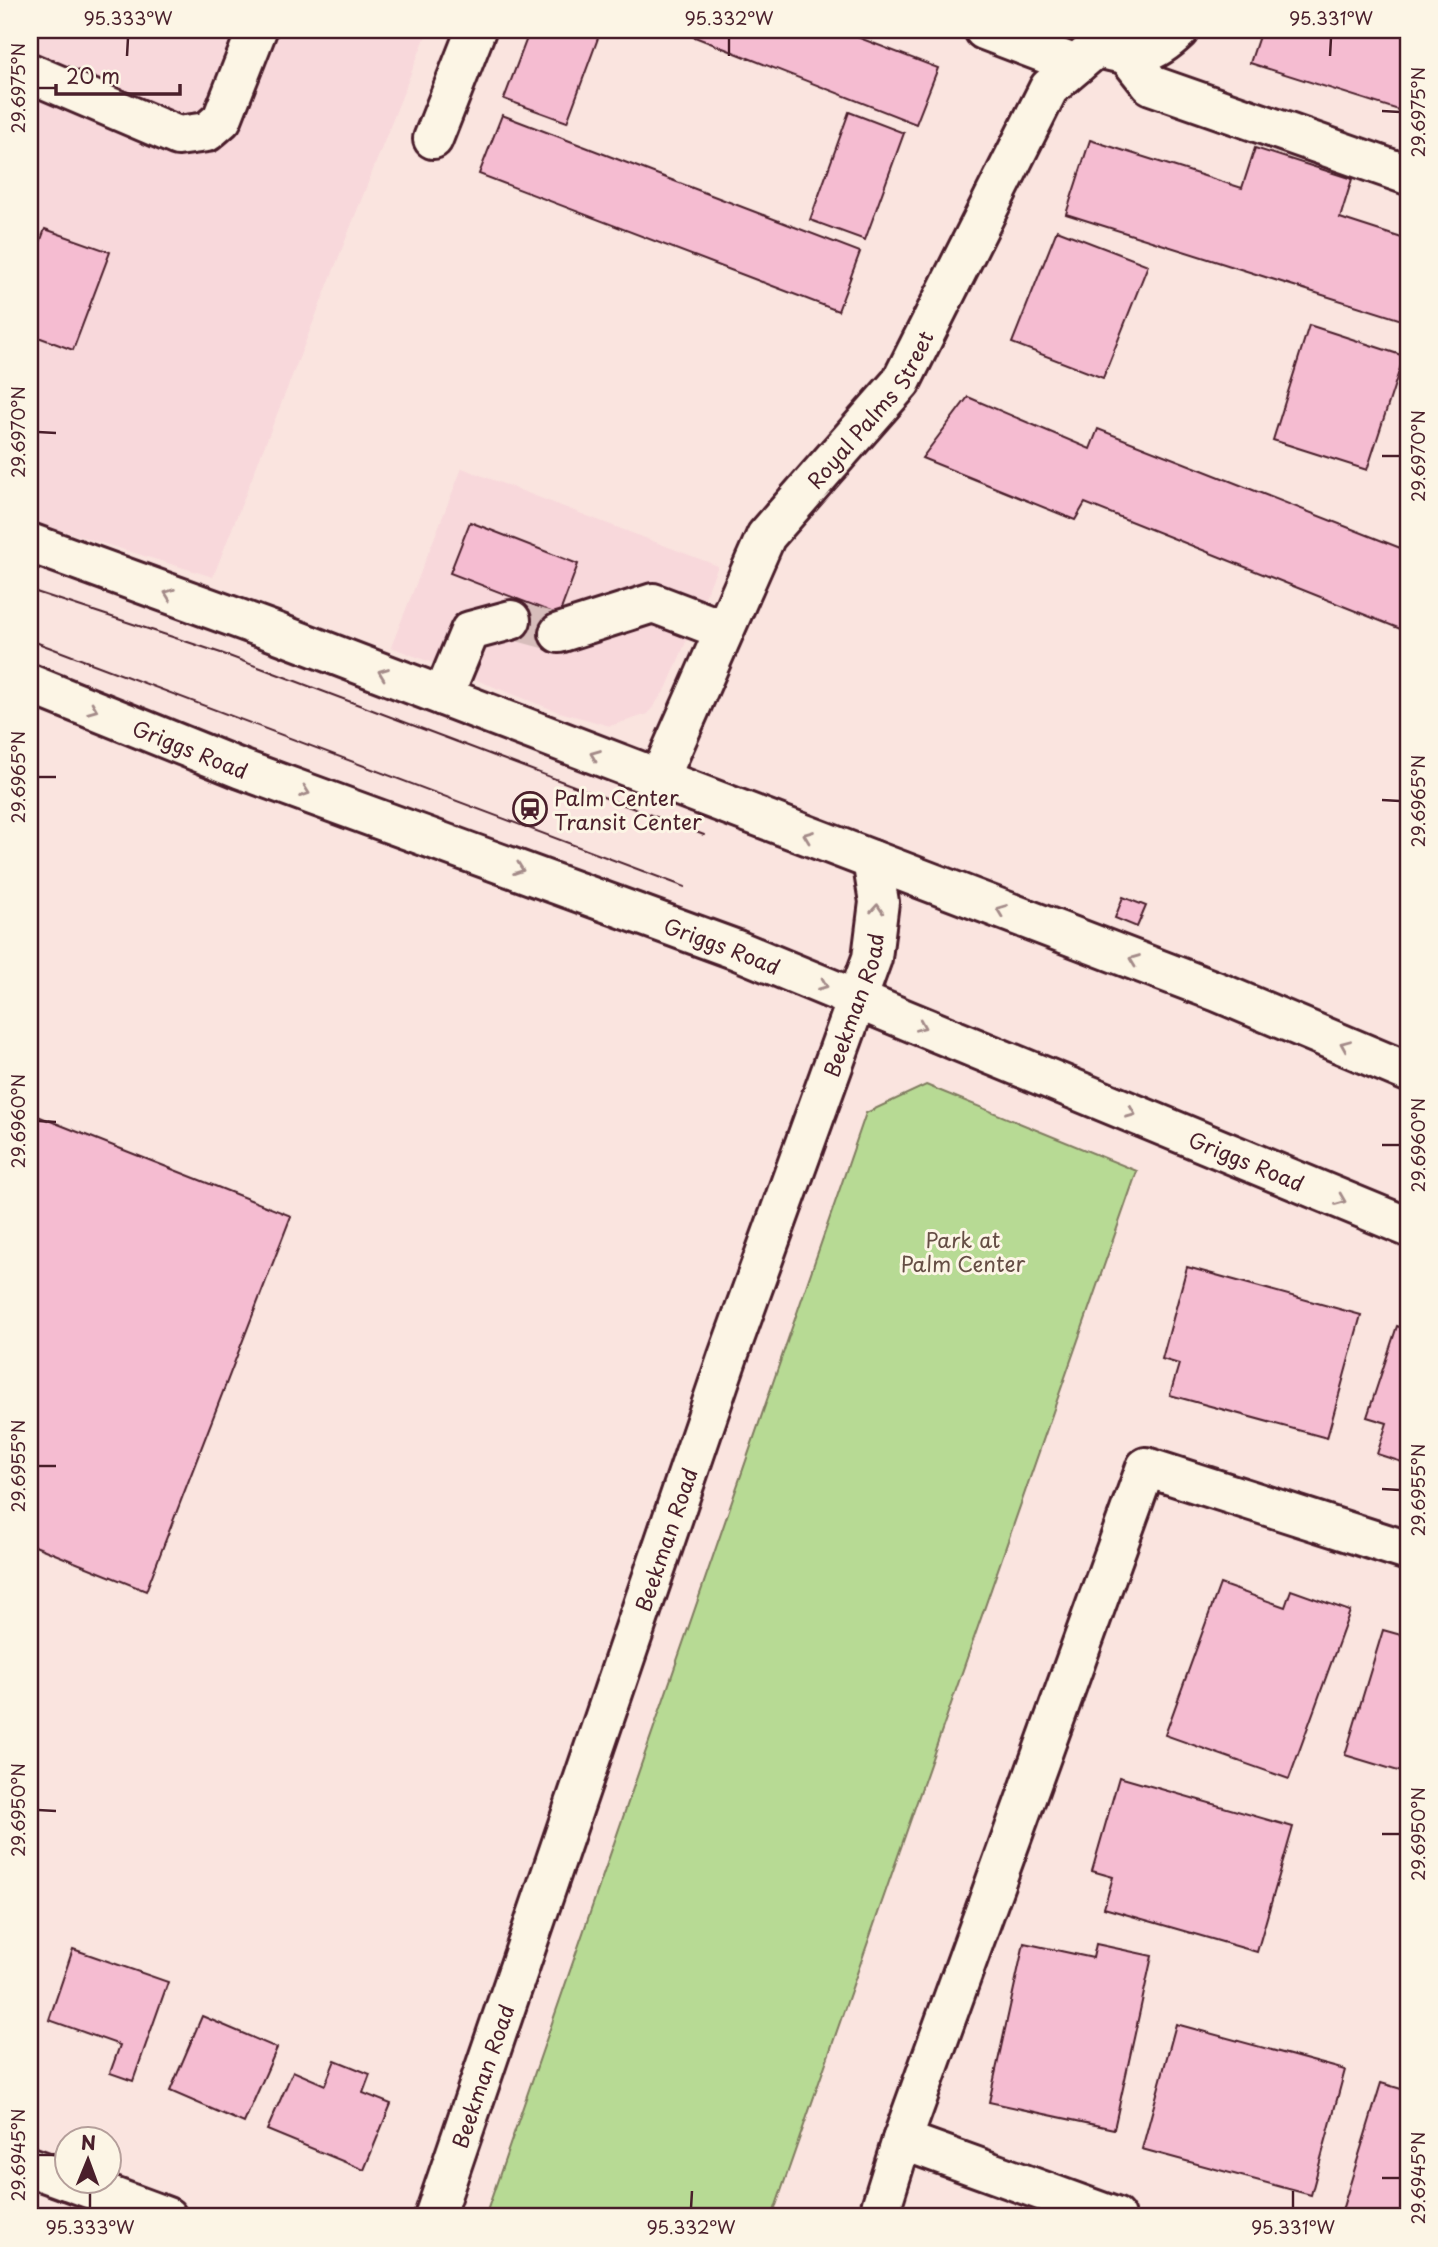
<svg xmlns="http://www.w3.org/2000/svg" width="1438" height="2247" font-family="'Playpen Sans',sans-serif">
	<rect width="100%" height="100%" fill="#fae4df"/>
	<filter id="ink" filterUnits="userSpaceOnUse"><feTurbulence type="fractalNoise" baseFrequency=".0143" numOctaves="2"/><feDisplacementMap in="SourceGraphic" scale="14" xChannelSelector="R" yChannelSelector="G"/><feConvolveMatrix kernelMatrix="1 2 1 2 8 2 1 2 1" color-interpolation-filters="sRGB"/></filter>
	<g filter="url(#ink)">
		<g fill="#f8d8db">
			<polygon points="30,30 428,30 213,577 30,521"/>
			<polygon points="462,468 718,566 667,687 648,714 610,726 556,711 391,647"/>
		</g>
		<polygon fill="#b7da94" stroke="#807c60" stroke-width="2" points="926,1085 1137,1171 772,2217 485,2217 866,1113"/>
		<g fill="#f5bcd1" stroke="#4a1f2b" stroke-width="2">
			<polygon points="530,30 601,30 567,122 504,99"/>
			<polygon points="677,30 839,30 938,68 916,124"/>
			<polygon points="1261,30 1386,30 1408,37 1408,113 1250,63"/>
			<polygon points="849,112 904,133 865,240 810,220"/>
			<polygon points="502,115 860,252 838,311 479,174"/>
			<polygon points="1090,140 1242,188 1255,148 1352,179 1340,218 1408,240 1408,322 1066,214"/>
			<polygon points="45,229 110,252 73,350 30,334 30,269"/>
			<polygon points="1057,230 1148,265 1103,378 1012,343"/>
			<polygon points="1309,325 1404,356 1367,470 1273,440"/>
			<polygon points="968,397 1090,449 1098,429 1408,551 1408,632 1085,503 1075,520 922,458"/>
			<polygon points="470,522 578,564 559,615 450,573"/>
			<polygon points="1123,897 1146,906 1137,927 1115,918"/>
			<polygon points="30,1113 291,1216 146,1591 30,1544"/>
			<polygon points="1187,1267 1361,1315 1327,1438 1170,1395 1179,1364 1162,1359"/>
			<polygon points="1397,1326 1408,1330 1408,1464 1377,1454 1387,1423 1367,1417"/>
			<polygon points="1220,1584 1285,1607 1291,1590 1350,1611 1289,1779 1165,1735"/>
			<polygon points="1383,1630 1408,1637 1408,1774 1345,1755"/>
			<polygon points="1119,1777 1293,1827 1257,1952 1104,1908 1113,1877 1092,1871"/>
			<polygon points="1024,1943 1093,1958 1096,1944 1152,1956 1114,2129 989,2102"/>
			<polygon points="73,1949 168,1982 133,2081 110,2073 120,2045 49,2020"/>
			<polygon points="202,2016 277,2048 244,2123 170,2091"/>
			<polygon points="1176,2024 1345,2070 1311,2195 1142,2149"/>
			<polygon points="335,2060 370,2074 363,2093 391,2104 364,2170 267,2130 293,2071 325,2085"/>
			<polygon points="1381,2083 1408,2091 1408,2217 1340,2217"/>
		</g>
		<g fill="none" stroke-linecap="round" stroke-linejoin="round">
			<polyline stroke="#d7bdbb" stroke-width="38" stroke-dasharray="38 19" stroke-linecap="butt" points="511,620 559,633"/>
			<g stroke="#4a1f2b" stroke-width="44">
				<g id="minor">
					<polyline points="984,30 1076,65"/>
					<path d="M1106,50C1139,59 1155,53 1179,30"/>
					<polyline points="1128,56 1151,85 1408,175"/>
					<polyline points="30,73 178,136 207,132 222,119 257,30"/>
					<polyline points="433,139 476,30"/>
					<polyline points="559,633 653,603 724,630"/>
					<polyline points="443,696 470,631 511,620"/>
					<path id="s1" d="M659,779L766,536L901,382L1049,88L1097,47"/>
					<polyline points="30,2167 66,2180"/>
					<polyline points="67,2180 167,2217"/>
					<path id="s2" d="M434,2217L728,1356L872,958L879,902L872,860"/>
					<polyline points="878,2217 902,2140"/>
					<polyline points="1115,2217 902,2140 1146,1467 1408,1551"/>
				</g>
			</g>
			<g stroke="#4a1f2b" stroke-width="44">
				<g id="major">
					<polyline points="30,543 275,632 1218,992 1408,1072"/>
					<path id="s3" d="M30,684L241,769L737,950L1408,1227"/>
				</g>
			</g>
			<use href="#minor" stroke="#fcf5e5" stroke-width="38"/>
			<use href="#major" stroke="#fcf5e5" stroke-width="38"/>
			<g stroke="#4a1f2b" stroke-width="2">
				<polyline points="30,590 221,653 704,835"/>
				<polyline points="30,640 685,887"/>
			</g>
		</g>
		<defs><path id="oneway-chevron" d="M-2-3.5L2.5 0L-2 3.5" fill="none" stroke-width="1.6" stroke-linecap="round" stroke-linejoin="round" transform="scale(1.75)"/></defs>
		<g stroke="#a38a88">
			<use href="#oneway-chevron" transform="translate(169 594) rotate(-160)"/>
			<use href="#oneway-chevron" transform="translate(383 673) rotate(-159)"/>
			<use href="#oneway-chevron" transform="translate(93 709) rotate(22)"/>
			<use href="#oneway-chevron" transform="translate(595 755) rotate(-159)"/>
			<use href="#oneway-chevron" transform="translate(305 792) rotate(20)"/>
			<use href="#oneway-chevron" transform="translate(808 836) rotate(-159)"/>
			<use href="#oneway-chevron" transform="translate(519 869) rotate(20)"/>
			<use href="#oneway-chevron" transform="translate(877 909) rotate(-86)"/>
			<use href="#oneway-chevron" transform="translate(1001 910) rotate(-159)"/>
			<use href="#oneway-chevron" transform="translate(1134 960) rotate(-159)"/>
			<use href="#oneway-chevron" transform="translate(823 985) rotate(22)"/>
			<use href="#oneway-chevron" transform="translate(921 1026) rotate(23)"/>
			<use href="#oneway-chevron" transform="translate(1345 1045) rotate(-157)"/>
			<use href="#oneway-chevron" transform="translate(1131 1113) rotate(22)"/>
			<use href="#oneway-chevron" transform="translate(1341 1200) rotate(22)"/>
		</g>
	</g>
	<path fill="none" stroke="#4a1f2b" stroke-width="2.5" d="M127,56L128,38M729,56V38M1330,56L1331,38M38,88H56M1382,111L1400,112M38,432L56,433M1382,456H1400M38,777H56M1382,800L1400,801M38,1121L56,1122M1382,1145H1400M38,1466H56M1382,1489L1400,1490M38,1810L56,1811M1382,1834H1400M38,2155H56M1382,2178H1400M90,2208V2191M691,2208L692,2191M1293,2208V2191"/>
	<defs>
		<g id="station-ring" transform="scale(1.75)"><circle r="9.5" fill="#fcf5e5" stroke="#4a1f2b" stroke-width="1.5"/><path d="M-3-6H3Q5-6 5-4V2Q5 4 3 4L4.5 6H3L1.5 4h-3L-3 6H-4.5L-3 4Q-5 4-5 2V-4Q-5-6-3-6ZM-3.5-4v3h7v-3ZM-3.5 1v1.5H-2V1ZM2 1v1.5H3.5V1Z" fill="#4a1f2b"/></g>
	</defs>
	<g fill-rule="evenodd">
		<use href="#station-ring" x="530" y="809"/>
	</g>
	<g text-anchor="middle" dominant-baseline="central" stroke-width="6" stroke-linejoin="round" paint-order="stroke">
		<g font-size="21" fill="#4a1f2b" stroke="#fcf5e5">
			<text stroke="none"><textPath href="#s1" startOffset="430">Royal Palms Street</textPath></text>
			<text stroke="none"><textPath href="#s3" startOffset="173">Griggs Road</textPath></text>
			<text stroke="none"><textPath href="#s3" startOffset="740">Griggs Road</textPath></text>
			<text stroke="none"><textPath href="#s2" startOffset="1283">Beekman Road</textPath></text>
			<text stroke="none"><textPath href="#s3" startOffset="1307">Griggs Road</textPath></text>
			<text stroke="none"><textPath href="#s2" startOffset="716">Beekman Road</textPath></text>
			<text stroke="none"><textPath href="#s2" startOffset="149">Beekman Road</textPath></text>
		</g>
		<g font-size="21" fill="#4a1f2b" stroke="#fcf5e5" text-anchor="start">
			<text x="554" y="797">Palm Center<tspan x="554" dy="24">Transit Center</tspan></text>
		</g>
		<g font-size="21" fill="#654e45" stroke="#fcf5e5">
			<text x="963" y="1239">Park at<tspan x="963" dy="24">Palm Center</tspan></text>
		</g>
	</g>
	<rect width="1438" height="2247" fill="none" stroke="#fcf5e5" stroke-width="77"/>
	<g transform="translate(88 2160) rotate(1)"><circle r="33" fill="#fcf5e5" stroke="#b59f9b" stroke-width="2"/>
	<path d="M0-5L12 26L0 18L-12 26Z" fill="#4a1f2b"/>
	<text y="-10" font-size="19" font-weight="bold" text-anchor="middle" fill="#4a1f2b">N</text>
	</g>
	<path d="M56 84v10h124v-10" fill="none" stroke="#4a1f2b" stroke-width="3.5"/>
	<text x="66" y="84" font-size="21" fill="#4a1f2b" stroke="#fcf5e5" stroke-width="5" paint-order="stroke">20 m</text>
	<rect x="38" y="38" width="1362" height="2170" fill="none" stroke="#4a1f2b" stroke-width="2.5"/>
	<g font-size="18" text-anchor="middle" fill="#4a1f2b">
		<text x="128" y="25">95.333°W</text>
		<text x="729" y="25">95.332°W</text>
		<text x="1331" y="25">95.331°W</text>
		<text transform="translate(19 88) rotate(-90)" y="6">29.6975°N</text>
		<text transform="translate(1419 112) rotate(-90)" y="6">29.6975°N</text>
		<text transform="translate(19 432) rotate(-90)" y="6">29.6970°N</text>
		<text transform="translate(1419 456) rotate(-90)" y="6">29.6970°N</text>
		<text transform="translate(19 777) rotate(-90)" y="6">29.6965°N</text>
		<text transform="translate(1419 801) rotate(-90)" y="6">29.6965°N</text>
		<text transform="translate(19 1121) rotate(-90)" y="6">29.6960°N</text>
		<text transform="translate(1419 1145) rotate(-90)" y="6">29.6960°N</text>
		<text transform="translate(19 1466) rotate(-90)" y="6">29.6955°N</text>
		<text transform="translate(1419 1490) rotate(-90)" y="6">29.6955°N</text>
		<text transform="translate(19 1810) rotate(-90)" y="6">29.6950°N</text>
		<text transform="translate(1419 1834) rotate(-90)" y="6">29.6950°N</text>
		<text transform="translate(19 2155) rotate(-90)" y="6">29.6945°N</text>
		<text transform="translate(1419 2178) rotate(-90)" y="6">29.6945°N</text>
		<text x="90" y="2234">95.333°W</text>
		<text x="691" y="2234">95.332°W</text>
		<text x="1293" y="2234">95.331°W</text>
	</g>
</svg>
